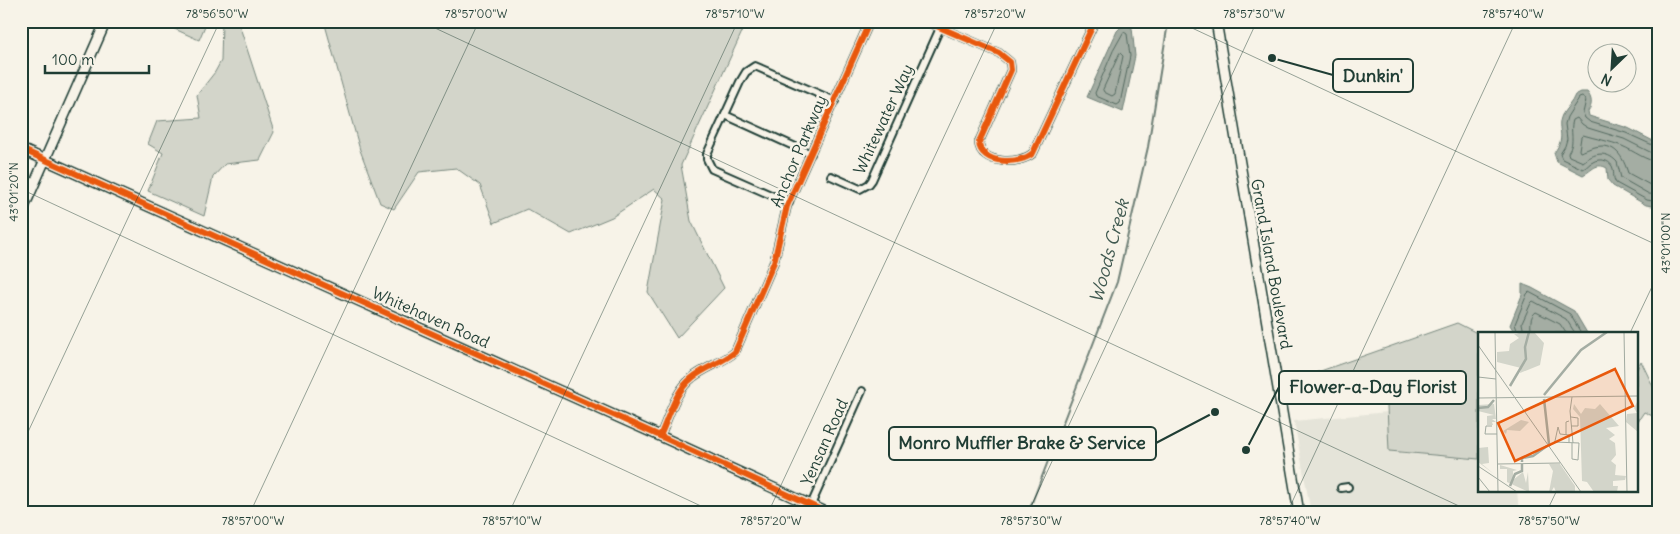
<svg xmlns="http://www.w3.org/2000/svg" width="1680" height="534" font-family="Delius,sans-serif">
	<rect width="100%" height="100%" fill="#f7f3e8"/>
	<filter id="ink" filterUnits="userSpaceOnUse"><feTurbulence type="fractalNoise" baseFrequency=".02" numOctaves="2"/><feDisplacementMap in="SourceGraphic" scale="10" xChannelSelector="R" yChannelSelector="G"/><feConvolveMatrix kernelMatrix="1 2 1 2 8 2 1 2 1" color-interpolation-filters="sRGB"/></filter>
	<g filter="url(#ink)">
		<polygon fill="#e5e4d9" points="1388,412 1390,451 1479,459 1479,490 1517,490 1519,513 1311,513 1294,421"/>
		<g fill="#d3d5ca" stroke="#79897f">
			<polygon points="157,21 207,21 199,40"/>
			<polygon points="222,21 238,21 274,132 260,160 225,164 213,177 204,216 148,191 163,153 148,144 157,121 201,118 197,95 215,72 221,61"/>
			<polygon points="324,21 747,21 681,165 691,221 724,288 677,338 648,292 665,199 654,189 612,217 571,234 527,209 494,223 480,185 456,168 419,172 394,209 380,203 360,150"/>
			<polygon points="1457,323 1479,334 1479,459 1389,451 1387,406 1312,374"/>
			<polygon points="1641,361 1659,399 1659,419 1644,412 1636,424 1636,371"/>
		</g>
		<g fill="#a4ada3" stroke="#6f8077">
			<polygon points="1128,26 1132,28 1135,56 1123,112 1087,97 1117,31 1121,27"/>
			<path d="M1581,92H1587C1592,98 1593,105 1588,111L1589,116L1628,128L1659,144V207L1646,205L1613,186L1608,180L1607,168C1596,162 1593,170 1583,175L1557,162L1554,153C1568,134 1555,131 1562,115C1566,108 1572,103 1575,95Z"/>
			<polygon points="1522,284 1532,288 1574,311 1587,333 1515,333 1510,325 1522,295"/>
		</g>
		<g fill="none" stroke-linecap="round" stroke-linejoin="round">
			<g stroke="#546a60" stroke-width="1">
				<polygon points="1124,32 1127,34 1130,56 1120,103 1117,105 1096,96 1095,93 1113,51"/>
				<polygon points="1120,53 1123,56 1115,94 1112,96 1104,92 1103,90"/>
				<path d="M1659,148L1626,133L1590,122L1585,118L1583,113L1586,100L1582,97L1579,98L1567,117L1565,124L1567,139L1565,146L1560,154L1562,159L1583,169C1588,167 1588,164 1593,162C1599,158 1609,160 1612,166C1615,172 1612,177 1616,183L1647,200L1659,202"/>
				<path d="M1659,154L1652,153L1624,139L1588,128L1582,124L1577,118L1573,120C1569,132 1576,141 1568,153L1569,156L1583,162C1594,153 1606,150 1617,162L1621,178L1649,194L1659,195"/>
				<path d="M1659,162C1646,161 1634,151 1622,146C1610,141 1596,139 1583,135L1581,137L1579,150L1580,152C1585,151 1589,148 1595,147C1615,142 1623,157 1628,173L1652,186L1659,188"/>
				<polyline points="1518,333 1515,324 1527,294 1529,292 1570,314 1581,333"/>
				<polyline points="1524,333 1522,323 1531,303 1533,301 1566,319 1575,333"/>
				<path d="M1531,333C1531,325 1529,317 1536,312L1560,324L1566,333"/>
			</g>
			<polyline stroke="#6f8077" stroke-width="2" points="1028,513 1117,282 1148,147 1167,29 1180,21"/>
			<g stroke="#1f3d34" stroke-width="10">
				<g id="street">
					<path d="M925,21L999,53L1010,62L1011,70L979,142C980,165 1020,165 1033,153L1095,21"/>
					<polyline points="725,115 811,154"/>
					<polyline points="831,176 860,189 869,184 872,180 940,28"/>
					<polyline points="789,203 712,169 707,159 707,154 740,82 746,72 755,66 835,101"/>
					<path d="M660,436C669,417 675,391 692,378C705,367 722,363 735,352L774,262L787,206L870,21"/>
					<polyline points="1341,488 1348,487"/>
					<polyline points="811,505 862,391"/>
				</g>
			</g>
			<g stroke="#1f3d34" stroke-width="12">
				<g id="secondary">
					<polyline points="1216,21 1299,513"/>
					<polyline points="21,149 660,436 828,513"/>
					<polyline points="21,214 106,21"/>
				</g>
			</g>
			<use href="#street" stroke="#f7f3e8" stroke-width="6"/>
			<use href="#secondary" stroke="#f7f3e8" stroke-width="9"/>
			<g stroke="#f7f3e8" stroke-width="9">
				<g id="cycleway">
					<path d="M925,21L999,53L1010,62L1011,70L979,142C980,165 1020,165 1033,153L1095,21"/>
					<polyline points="21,149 660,436 828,513"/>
					<path d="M660,436C669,417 675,391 692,378C705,367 722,363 735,352L774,262L787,206L870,21"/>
				</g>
			</g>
			<use href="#cycleway" stroke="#e8590c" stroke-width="6"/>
		</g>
	</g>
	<path fill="none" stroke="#1f3d34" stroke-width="1" stroke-opacity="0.45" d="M420,21L1474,513M1177,21L1659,246M21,189L716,513M1630,333L1659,272M21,447L220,21M250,513L479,21M509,513L738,21M768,513L998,21M1028,513L1257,21M1287,513L1516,21M1546,513L1557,490"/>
	<g text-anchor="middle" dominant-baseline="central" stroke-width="5" stroke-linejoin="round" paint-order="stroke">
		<g font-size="16" fill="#1f3d34" stroke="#f7f3e8">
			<text transform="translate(883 119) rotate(-65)">Whitewater Way</text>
			<text transform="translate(798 151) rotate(-67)">Anchor Parkway</text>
			<text transform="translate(1272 264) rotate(80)">Grand Island Boulevard</text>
			<text transform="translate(431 317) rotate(24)">Whitehaven Road</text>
			<text transform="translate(824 442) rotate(-66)">Yensan Road</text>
		</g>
		<g font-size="18" font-style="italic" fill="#405950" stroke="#f7f3e8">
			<text transform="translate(1109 251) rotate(-75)">Woods Creek</text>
		</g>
	</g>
	<g transform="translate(1478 332)">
		<rect width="160" height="160" fill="#f7f3e8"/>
		<path d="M36,0H56L66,11L62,33L42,41L43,36L19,30V20L31,19L32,12L41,6L36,2H41ZM0,67V73L16,72L18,87H14L18,90H14L15,93H9V84L16,83L0,79ZM159,70H160V100L148,90L149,82L159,81L156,76ZM96,72L103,82L107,76L117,77L122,72L141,94L128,96L137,103L131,107L137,111L138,123L133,129L138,133L137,143L148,144L147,148L135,149V154H140L139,160H116L109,150L104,149L102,85L95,77ZM43,88L51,90L42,99L29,98L28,102L25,99ZM10,115L11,131L4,132L16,142L0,130V116ZM71,132H82L97,154V160H78L76,155L73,160H71L75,139ZM22,133L39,138L35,139V148L45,140L48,151L50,140L51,160L29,150V137H22Z" fill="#d3d5ca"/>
		<path fill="none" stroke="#a4ada3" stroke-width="2.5" d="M32,54L48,27L47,15L51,0M66,63L103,18L129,0M66,67L71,112M0,76L10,75L16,68M44,130V126L55,124L69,114M32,154L37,142L44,139V132"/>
		<path fill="none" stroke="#a1aaa0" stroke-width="1" d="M17,0L20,160M146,0L149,160M0,13L103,160M0,45L18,47M94,65L92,79L95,111M0,66L160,64M93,85L100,86V94H93M14,94H8L7,102H19M80,95L82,102L91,103V111M88,103V90L91,89M77,110L101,111L100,128L94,127V111M71,115L77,109L80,95M20,132L82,131M0,134L39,160M0,145L12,160"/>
		<path fill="#e8590c" fill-opacity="0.15" stroke="#e8590c" stroke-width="2.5" d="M137,37L155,74L37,129L20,91Z"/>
		<rect width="160" height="160" fill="none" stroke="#1f3d34" stroke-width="2.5"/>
	</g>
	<path fill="none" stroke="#1f3d34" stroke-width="2" d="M1272 58L1333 75M1246 450L1279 387M1215 412L1156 443"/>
	<g fill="#1f3d34" stroke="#f7f3e8" stroke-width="2">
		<circle cx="1272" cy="58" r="5"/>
		<circle cx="1246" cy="450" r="5"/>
		<circle cx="1215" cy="412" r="5"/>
	</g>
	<g fill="#f7f3e8" stroke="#1f3d34" stroke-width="2">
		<rect x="1333" y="59" width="80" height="33" rx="5"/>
		<rect x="1279" y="371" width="187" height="33" rx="5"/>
		<rect x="889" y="427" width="267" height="33" rx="5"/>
	</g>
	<g font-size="18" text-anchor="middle" font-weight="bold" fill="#1f3d34">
		<text x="1373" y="82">Dunkin'</text>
		<text x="1373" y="393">Flower-a-Day Florist</text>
		<text x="1022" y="449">Monro Muffler Brake &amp; Service</text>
	</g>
	<rect width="1680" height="534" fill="none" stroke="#f7f3e8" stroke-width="55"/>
	<g transform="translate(1612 68) rotate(205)"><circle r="24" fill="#f7f3e8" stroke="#a1aaa0"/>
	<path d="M0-4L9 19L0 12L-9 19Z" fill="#1f3d34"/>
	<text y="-8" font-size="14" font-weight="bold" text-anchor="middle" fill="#1f3d34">N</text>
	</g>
	<path d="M45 65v8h104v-8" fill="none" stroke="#1f3d34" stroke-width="2.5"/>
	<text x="52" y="65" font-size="15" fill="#1f3d34" stroke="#f7f3e8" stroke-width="4" paint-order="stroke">100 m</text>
	<rect x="28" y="28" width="1624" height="478" fill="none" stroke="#1f3d34" stroke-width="2"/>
	<g font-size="12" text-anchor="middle" fill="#1f3d34">
		<text x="217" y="18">78°56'50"W</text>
		<text x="476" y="18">78°57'00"W</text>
		<text x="735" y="18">78°57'10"W</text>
		<text x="995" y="18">78°57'20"W</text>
		<text x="1254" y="18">78°57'30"W</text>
		<text x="1513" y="18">78°57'40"W</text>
		<text transform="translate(14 192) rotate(-90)" y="4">43°01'20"N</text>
		<text transform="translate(1666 243) rotate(-90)" y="4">43°01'00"N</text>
		<text x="253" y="525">78°57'00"W</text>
		<text x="512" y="525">78°57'10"W</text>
		<text x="771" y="525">78°57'20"W</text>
		<text x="1031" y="525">78°57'30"W</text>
		<text x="1290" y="525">78°57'40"W</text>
		<text x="1549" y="525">78°57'50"W</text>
	</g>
</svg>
